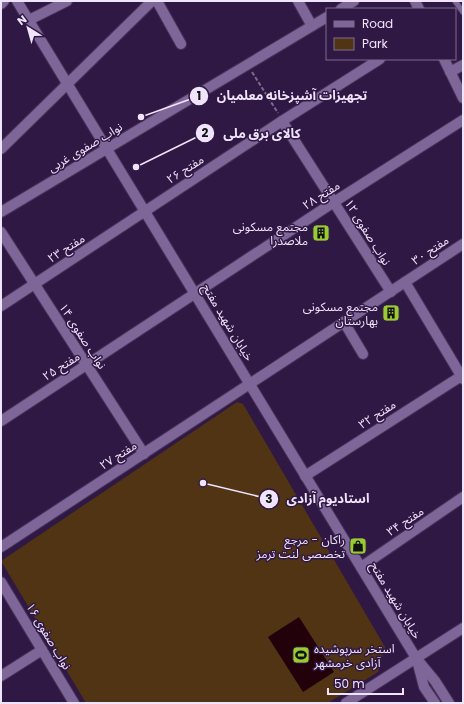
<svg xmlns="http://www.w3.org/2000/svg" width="464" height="704" font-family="Poppins,'Noto Sans Arabic',sans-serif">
	<rect width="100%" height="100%" fill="#301844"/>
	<polygon fill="#503413" points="237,402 243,404 385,647 378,672 328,703 86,703 1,561"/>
	<polygon fill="#22010a" points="299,617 334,672 303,692 268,637"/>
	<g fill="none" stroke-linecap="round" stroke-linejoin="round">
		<g stroke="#473358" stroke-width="7">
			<polyline id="service" points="455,1 463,12"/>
		</g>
		<g stroke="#473358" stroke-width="12">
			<g id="minor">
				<polyline points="157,1 181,44"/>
				<polyline points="298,1 312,26"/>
				<polyline points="415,1 419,9"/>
				<polyline points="1,4 4,1"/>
				<polyline points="29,20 67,1"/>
				<polyline points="444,59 463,98"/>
				<polyline points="450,72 463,65"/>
				<polyline points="282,121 391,292"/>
				<polyline points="1,149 152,1"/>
				<polyline points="1,232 144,454"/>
				<polyline points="405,282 463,379"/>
				<polyline points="1,306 282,121 380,59"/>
				<polyline points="344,322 363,354"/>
				<polyline points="1,421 334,202 463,120"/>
				<polyline points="305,476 463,375"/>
				<polyline points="1,547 463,244"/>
				<polyline points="361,567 463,497"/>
				<polyline points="1,582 74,703"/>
				<polyline points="1,676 42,650"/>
				<polyline points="346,703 463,628"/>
			</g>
		</g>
		<g stroke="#473358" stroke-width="12">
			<g id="tertiary">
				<polyline points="17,1 416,658 435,681 449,703"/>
				<polyline points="341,9 354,1"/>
				<polyline points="1,212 327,17"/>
				<polyline points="418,664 424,687 435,703"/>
			</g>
		</g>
		<polyline stroke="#7c698c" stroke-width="2" stroke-dasharray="4 2" stroke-linecap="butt" points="252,72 278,113"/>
		<use href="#service" stroke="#7f6699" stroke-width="5"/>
		<use href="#minor" stroke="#7f6699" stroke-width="10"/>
		<use href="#tertiary" stroke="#7f6699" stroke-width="10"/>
	</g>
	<defs>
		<g id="building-square" transform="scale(0.9)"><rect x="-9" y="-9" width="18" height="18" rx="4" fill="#99cb35" stroke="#301844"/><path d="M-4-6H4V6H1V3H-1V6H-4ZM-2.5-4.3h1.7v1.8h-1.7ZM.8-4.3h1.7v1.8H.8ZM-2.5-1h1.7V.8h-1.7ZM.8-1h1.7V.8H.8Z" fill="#111"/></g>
		<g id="shop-square" transform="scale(0.9)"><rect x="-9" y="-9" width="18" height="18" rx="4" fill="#99cb35" stroke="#301844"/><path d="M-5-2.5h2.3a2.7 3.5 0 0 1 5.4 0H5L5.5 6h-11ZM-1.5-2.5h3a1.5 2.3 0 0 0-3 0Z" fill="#111"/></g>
		<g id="stadium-square" transform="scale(0.9)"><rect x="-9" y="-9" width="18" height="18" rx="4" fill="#99cb35" stroke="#301844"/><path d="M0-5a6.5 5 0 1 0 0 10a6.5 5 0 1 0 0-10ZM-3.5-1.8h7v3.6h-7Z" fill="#111"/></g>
	</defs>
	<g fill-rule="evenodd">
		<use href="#building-square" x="321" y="233"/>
		<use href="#building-square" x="391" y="313"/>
		<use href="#shop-square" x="358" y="546"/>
		<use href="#stadium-square" x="301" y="655"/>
	</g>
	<g text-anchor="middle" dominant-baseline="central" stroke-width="3" stroke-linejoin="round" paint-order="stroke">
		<g font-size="12" fill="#efe4fb" stroke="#301844">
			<text transform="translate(85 147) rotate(-31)">نواب صفوی غربی</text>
			<text transform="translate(185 169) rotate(-33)">مفتح ۲۶</text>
			<text transform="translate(321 195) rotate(-33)">مفتح ۲۸</text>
			<text transform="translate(368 232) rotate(58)">نواب صفوی ۱۲</text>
			<text transform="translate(66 248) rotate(-33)">مفتح ۲۳</text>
			<text transform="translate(430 250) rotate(-34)">مفتح ۳۰</text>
			<text transform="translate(228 322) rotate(59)">خیابان شهید مفتح</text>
			<text transform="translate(83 336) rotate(57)">نواب صفوی ۱۴</text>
			<text transform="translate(61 366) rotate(-33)">مفتح ۲۵</text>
			<text transform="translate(377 414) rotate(-33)">مفتح ۳۲</text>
			<text transform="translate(118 455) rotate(-33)">مفتح ۲۷</text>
			<text transform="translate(405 521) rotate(-34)">مفتح ۳۴</text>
			<text transform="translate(396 600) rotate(59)">خیابان شهید مفتح</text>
			<text transform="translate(49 636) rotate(59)">نواب صفوی ۱۶</text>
		</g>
		<g font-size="12" fill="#efe4fb" stroke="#301844" text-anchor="end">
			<text x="308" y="226">مجتمع مسکونی<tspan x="308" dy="14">ملاصدرا</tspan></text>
			<text x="378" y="306">مجتمع مسکونی<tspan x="378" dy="14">بهارستان</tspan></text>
			<text x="345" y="539">راکان - مرجع<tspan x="345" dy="14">تخصصی لنت ترمز</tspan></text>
			<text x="314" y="648" text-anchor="start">استخر سرپوشیده<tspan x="314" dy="14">آزادی خرمشهر</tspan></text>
		</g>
	</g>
	<path fill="none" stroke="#efe4fb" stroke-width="1.5" d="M141 117L199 96M136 167L205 133M203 483L269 499"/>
	<g fill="#efe4fb" stroke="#301844" stroke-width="1.5">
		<circle cx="141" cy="117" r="4"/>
		<circle cx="136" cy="167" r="4"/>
		<circle cx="203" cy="483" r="4"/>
		<circle cx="199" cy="96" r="10"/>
		<circle cx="205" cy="133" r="10"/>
		<circle cx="269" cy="499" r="10"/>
	</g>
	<g font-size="12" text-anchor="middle" font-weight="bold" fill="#111">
		<text x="199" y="100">1</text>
		<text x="205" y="137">2</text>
		<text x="269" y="503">3</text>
	</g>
	<g font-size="13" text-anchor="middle" font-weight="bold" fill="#efe4fb" stroke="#301844" stroke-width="3" stroke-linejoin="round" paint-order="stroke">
		<text x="292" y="100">تجهيزات آشپزخانه معلمیان</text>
		<text x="262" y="138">کالای برق ملی</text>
		<text x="328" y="503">استادیوم آزادی</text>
	</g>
	<rect width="464" height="704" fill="none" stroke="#efe4fb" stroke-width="4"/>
	<rect x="326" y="8" width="130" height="52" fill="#301844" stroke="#7c6a8d"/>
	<rect x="334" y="21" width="20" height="6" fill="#7f6699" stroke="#7c6a8d"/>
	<text x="362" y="28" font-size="12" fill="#efe4fb">Road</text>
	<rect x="334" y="38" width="20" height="12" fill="#503413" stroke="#7c6a8d"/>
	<text x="362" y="48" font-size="12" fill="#efe4fb">Park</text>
	<g transform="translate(28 28) rotate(323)" stroke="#301844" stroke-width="3" paint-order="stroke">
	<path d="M0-3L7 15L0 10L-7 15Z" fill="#efe4fb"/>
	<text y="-6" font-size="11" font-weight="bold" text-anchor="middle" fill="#efe4fb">N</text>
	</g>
	<path d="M328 688v6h75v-6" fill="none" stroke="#efe4fb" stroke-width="2"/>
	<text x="334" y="688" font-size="12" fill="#efe4fb" stroke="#301844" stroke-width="3" paint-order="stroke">50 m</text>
</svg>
